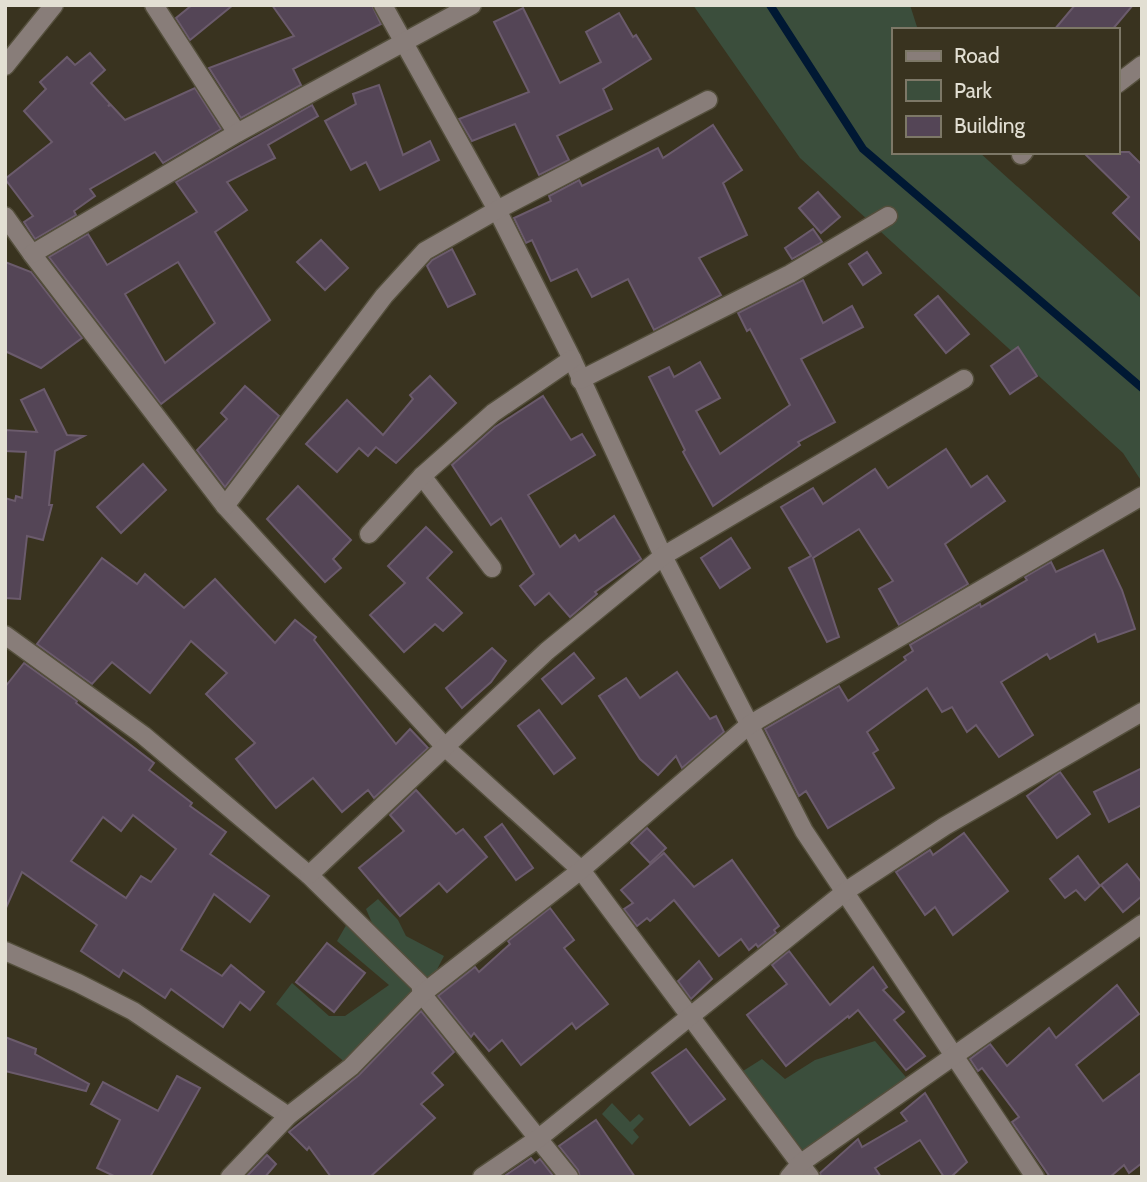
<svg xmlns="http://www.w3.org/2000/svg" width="1147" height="1182" font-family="Cabin,sans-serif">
	<rect width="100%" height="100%" fill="#39331f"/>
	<g fill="#3b4e3c">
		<polygon points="693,5 910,5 918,30 893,30 893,152 979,152 1142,299 1142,482 1123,453 800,158"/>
		<polygon points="378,899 398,920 406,936 444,956 431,981 379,939 366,909"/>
		<polygon points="348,922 420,994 347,1064 276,1004 292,983 329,1016 345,1016 389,985 337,941"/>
		<polygon points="875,1041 911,1083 808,1157 743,1071 762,1059 785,1079 815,1060"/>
		<polygon points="612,1103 630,1122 639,1114 644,1119 633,1130 639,1137 632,1145 602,1114"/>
	</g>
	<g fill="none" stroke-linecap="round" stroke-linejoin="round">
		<polyline stroke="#001833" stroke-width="8" points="770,5 863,149 1142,388"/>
	</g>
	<g fill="#544556" stroke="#6b5b6c" stroke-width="2" fill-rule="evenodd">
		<polygon points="192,5 233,5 190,40 176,18"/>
		<polygon points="272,5 372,5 381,24 293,69 301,85 241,118 209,68 294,36"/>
		<polygon points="1075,5 1133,5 1112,30 1054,30"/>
		<polygon points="523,8 560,83 601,62 586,32 619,13 633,37 636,35 651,59 603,89 612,109 557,136 569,160 539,175 515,124 472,141 459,119 529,92 494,22"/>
		<polygon points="90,53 105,70 91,83 110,104 108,106 111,105 125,120 195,88 221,129 163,163 155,152 90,189 95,196 74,211 76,215 35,239 24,222 33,216 5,179 52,142 24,111 46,89 40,82 67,57 75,65"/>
		<polygon points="379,85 403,155 430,141 439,160 380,190 366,162 351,170 325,121 356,104 353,94"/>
		<path d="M312,105L318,116L268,145L275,158L227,182L247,210L215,232L270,320L161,404L49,257L88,234L107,265L197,212L176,182ZM178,262L215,323L165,363L125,294Z"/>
		<polygon points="713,125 742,170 723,183 747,235 699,258 721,295 654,330 628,279 592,297 577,269 551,281 532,240 526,243 514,218 551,201 549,196 579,180 582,186 658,148 663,158"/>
		<polygon points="1083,152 1129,152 1142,165 1142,242 1113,213 1129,197"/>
		<polygon points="818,192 840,217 821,233 799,208"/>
		<polygon points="813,229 822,242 792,259 785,248"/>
		<polygon points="321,240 348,268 325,290 297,262"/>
		<polygon points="452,249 475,294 448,307 427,266 432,260"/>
		<polygon points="867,252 881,273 863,285 849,264"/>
		<polygon points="5,262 31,272 82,338 41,368 5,351"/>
		<polygon points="803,280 823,323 852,306 863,327 801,359 835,422 798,442 800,445 713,506 683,452 685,450 649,377 669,367 674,377 700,362 720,398 696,411 720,454 790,405 750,329 747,331 738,313"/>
		<polygon points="938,296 969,334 946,353 915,315"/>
		<polygon points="1018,347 1037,376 1010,394 991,366"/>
		<polygon points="430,376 456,403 396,463 376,447 368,456 359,448 337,472 306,444 347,400 383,435 413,399 410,395"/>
		<polygon points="245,386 279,416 225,487 197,450 227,419 221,413"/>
		<polygon points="44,389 67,435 84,436 55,451 49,505 52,505 43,540 27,536 20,599 5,598 5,498 15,501 16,496 22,498 26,452 5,451 5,430 37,432 21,400"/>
		<polygon points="543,396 571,440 582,434 595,455 528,495 560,547 575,535 579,541 614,516 641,559 595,592 597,594 570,617 549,593 535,605 520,586 534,574 501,518 491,525 452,465 495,427"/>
		<polygon points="946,449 971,487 987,476 1005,501 945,544 968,584 899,625 879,589 893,581 859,529 813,558 839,637 827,642 789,568 811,556 781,507 813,488 823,504 875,469 888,488"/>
		<polygon points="143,464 166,490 121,533 97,507"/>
		<polygon points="298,486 351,540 333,559 341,568 325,582 267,519"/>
		<polygon points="426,527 452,552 427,578 462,613 443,631 435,624 404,652 370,615 405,583 388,566"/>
		<polygon points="731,538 750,568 720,588 701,558"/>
		<polygon points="1103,550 1122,590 1135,629 1098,642 1095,634 1050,659 1047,654 1001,682 1033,735 999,757 976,725 967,732 952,707 942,712 927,688 867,732 878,750 873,753 894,788 828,828 806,791 799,796 765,729 839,686 848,701 906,660 904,657 913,651 910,645 980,604 981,607 1027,580 1025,577 1051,562 1056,572"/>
		<polygon points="102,558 137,584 145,574 184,608 215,579 275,643 295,620 316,637 314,640 396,744 410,729 428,748 374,798 368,790 342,812 313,778 276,808 236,759 255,743 206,694 227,673 191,641 150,693 112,662 92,684 37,644"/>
		<polygon points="492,648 506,661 491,682 462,708 446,688"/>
		<polygon points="574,653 594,678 562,704 542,679"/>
		<path d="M24,663L77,701L76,703L154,763L149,770L192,803L190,806L226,832L210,854L269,896L250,922L214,894L181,950L222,976L231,965L264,992L250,1010L240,1002L223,1027L171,989L165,998L123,970L119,977L81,951L97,925L22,872L5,910V687ZM133,815L176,849L151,882L141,876L126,898L71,861L103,817L121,831Z"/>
		<polygon points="677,672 710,719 716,716 724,732 682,768 676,756 658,775 640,759 599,696 626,678 640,698"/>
		<polygon points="539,710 575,758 554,774 518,726"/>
		<polygon points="1142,768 1142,805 1109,822 1094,792"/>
		<polygon points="1060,772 1090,814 1057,838 1027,796"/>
		<polygon points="416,790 456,834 463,829 487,857 447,892 439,883 400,916 359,868 404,831 390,815"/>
		<polygon points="502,824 533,868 516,880 485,837"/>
		<polygon points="647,828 666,848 650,863 631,843"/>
		<polygon points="964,833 1008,891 953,935 935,907 925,915 896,872 930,850 933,855"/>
		<polygon points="664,853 694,887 732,860 779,926 774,930 776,933 758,947 756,944 749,950 741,939 719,956 674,900 650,921 647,918 637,926 624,909 633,903 621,890"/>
		<polygon points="1078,856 1100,886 1085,900 1076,890 1065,898 1050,879"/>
		<polygon points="1127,864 1142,883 1142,896 1123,912 1101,885"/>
		<polygon points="550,908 574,940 564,948 608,1004 576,1029 572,1023 521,1065 502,1040 489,1051 474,1033 471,1037 438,996 475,967 479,972 510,944 508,941"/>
		<polygon points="327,943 365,973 334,1012 296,982"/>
		<polygon points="789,951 830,1005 873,967 887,987 883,990 904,1012 894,1020 925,1056 906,1070 858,1010 849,1018 848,1016 786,1066 747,1015 787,984 772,965"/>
		<polygon points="699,961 712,979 691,999 678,981"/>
		<polygon points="1117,985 1139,1014 1076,1065 1103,1101 1142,1072 1142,1163 1129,1173 1124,1165 1110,1177 1050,1177 1012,1122 1019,1117 982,1068 978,1071 970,1059 990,1044 1007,1066 1049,1028 1056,1038"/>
		<polygon points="421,1011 454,1052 432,1073 443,1085 421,1104 435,1118 370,1177 331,1177 309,1147 307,1150 289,1132 359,1075"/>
		<polygon points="5,1037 36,1049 35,1054 89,1084 86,1091 5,1071"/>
		<polygon points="686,1049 725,1099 690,1125 652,1073"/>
		<polygon points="177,1076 200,1088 150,1177 116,1177 97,1168 120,1120 91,1104 103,1082 158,1111"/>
		<polygon points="925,1093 967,1162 951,1177 944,1177 920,1140 875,1168 881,1177 821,1177 820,1173 858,1139 862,1147 907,1121 901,1113"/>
		<polygon points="596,1120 635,1177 580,1177 578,1170 559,1146"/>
		<polygon points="267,1155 276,1164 265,1177 246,1177"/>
		<polygon points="531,1158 535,1163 540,1159 554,1177 503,1177"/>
	</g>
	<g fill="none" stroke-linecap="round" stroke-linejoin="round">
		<g stroke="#544f3c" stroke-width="21">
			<g id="minor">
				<polyline points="154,5 237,133"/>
				<polyline points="383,5 497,210 572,359 663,556 804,831 1035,1177"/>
				<polyline points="5,66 54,5"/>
				<polyline points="1117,84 1142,65"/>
				<polyline points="1021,155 1024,152"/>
				<polyline points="5,216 32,254 225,506 445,747 581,870 810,1177"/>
				<polyline points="32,254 237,133 472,5"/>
				<polyline points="580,380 790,274 888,216"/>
				<polyline points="422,476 492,568"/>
				<polyline points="225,506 384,296 425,251 497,210 708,100"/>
				<polyline points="369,534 422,476 493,413 572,359"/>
				<polyline points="5,635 143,735 309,875 420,984 422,994 569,1177"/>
				<polyline points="309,875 547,651 663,556 964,379"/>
				<polyline points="5,951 78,983 133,1011 288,1116"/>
				<polyline points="230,1177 288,1116 351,1067 422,994 581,870 749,725 1142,496"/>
				<polyline points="482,1177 539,1138 846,891 945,826 1142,712"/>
				<polyline points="789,1177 801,1163 1142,924"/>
			</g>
		</g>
		<use href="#minor" stroke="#887d79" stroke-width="18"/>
	</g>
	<rect width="1147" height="1182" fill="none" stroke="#e2dfd3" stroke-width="14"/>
	<rect x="892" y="28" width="228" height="126" fill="#39331f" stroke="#7d7867" stroke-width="2"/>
	<rect x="906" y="51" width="35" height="10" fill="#887d79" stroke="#7d7867" stroke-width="2"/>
	<text x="954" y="63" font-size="21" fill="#e2dfd3">Road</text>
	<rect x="906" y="80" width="35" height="21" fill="#3b4e3c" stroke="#7d7867" stroke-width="2"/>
	<text x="954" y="98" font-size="21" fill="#e2dfd3">Park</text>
	<rect x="906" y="116" width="35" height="21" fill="#544556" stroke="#7d7867" stroke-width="2"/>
	<text x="954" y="133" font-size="21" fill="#e2dfd3">Building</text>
</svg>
